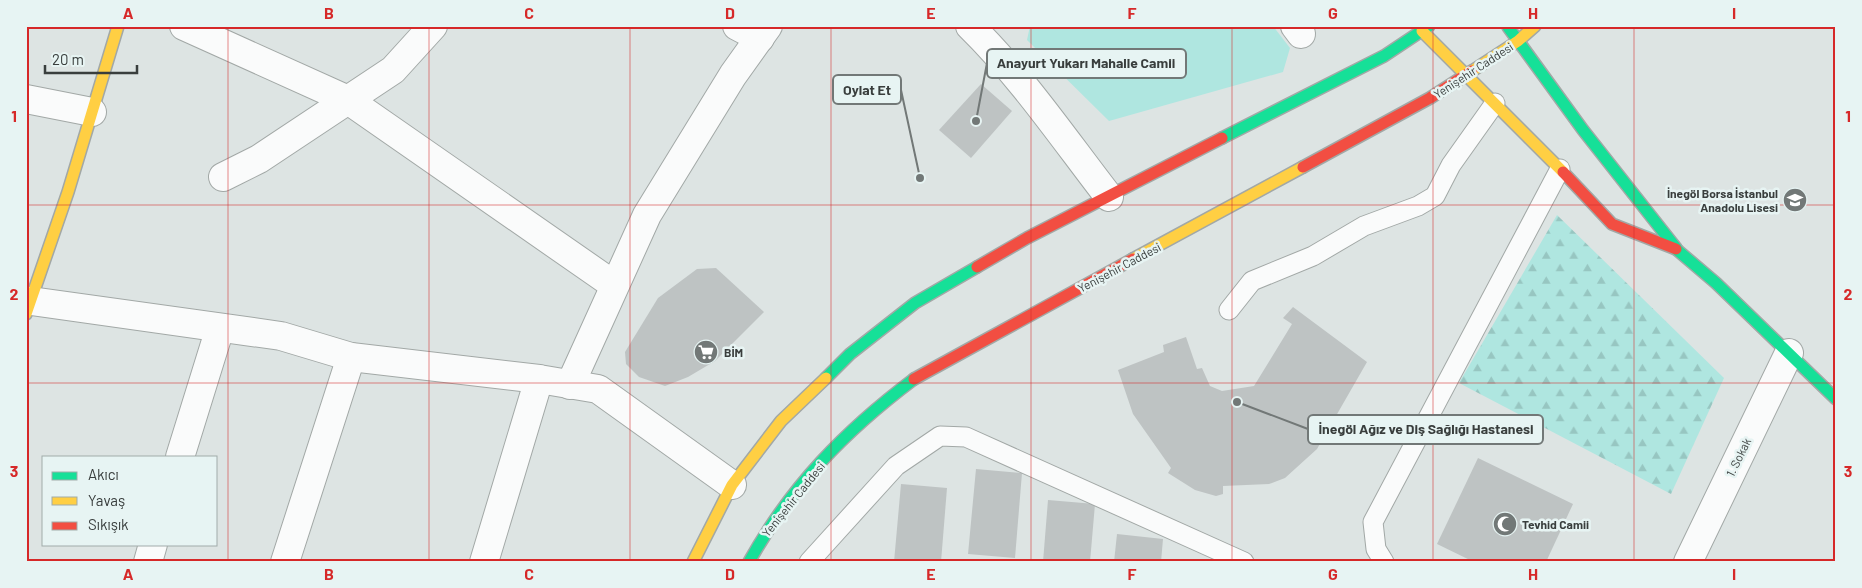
<svg xmlns="http://www.w3.org/2000/svg" width="1862" height="588" font-family="Barlow,sans-serif">
	<defs>
		<pattern id="forest-firs" width="22" height="20" patternUnits="userSpaceOnUse" patternTransform="scale(1.25)"><rect width="22" height="20" fill="#afe6e0"/><path d="M5 1l3.5 6h-7zM16 11l3.5 6h-7z" fill="#97c6c1"/></pattern>
	</defs>
	<rect width="100%" height="100%" fill="#dde4e3"/>
	<polygon fill="#afe6e0" points="1030,26 1273,26 1290,48 1283,72 1109,121 1027,40"/>
	<polygon fill="url(#forest-firs)" points="1557,215 1724,378 1671,494 1459,383"/>
	<g fill="#bec3c3">
		<polygon points="981,84 1012,111 971,158 939,130"/>
		<polygon points="716,268 764,312 715,361 688,377 665,386 639,377 626,364 625,352 658,298 697,269"/>
		<polygon points="1293,307 1367,362 1317,449 1285,478 1269,484 1223,486 1223,494 1216,496 1195,490 1168,473 1171,468 1133,414 1118,370 1164,352 1163,345 1186,337 1197,369 1202,368 1210,386 1222,391 1254,386 1292,324 1283,318"/>
		<polygon points="1478,458 1573,504 1546,562 1474,562 1437,544"/>
		<polygon points="976,469 1022,473 1015,558 968,554"/>
		<polygon points="901,484 947,488 941,562 894,562"/>
		<polygon points="1048,500 1095,504 1090,562 1043,562"/>
		<polygon points="1117,534 1163,539 1161,562 1114,562"/>
	</g>
	<g fill="none" stroke-linecap="round" stroke-linejoin="round">
		<g stroke="#a2a8a6" stroke-width="21">
			<g id="lane">
				<polyline points="1229,310 1252,281 1313,256 1364,226 1418,206 1435,196 1451,165 1495,103"/>
				<polyline points="809,562 896,466 940,436 966,437 1244,562"/>
				<polyline points="1384,562 1376,549 1373,522 1560,169"/>
			</g>
		</g>
		<g stroke="#a2a8a6" stroke-width="30">
			<g id="street">
				<polyline points="184,26 348,100 614,285"/>
				<polyline points="737,26 760,38"/>
				<path d="M970,26C1022,77 1064,139 1109,197"/>
				<polyline points="1295,26 1301,34"/>
				<polyline points="26,99 92,112"/>
				<polyline points="223,177 259,159 393,70 433,26"/>
				<polyline points="31,301 281,336 351,357 539,379 598,389 732,485"/>
				<polyline points="570,385 647,215 733,75 768,26"/>
				<polyline points="180,457 220,328"/>
				<polyline points="148,562 153,544"/>
				<polyline points="285,562 351,357"/>
				<polyline points="484,562 539,379"/>
				<polyline points="1688,562 1789,353"/>
			</g>
		</g>
		<g stroke="#a2a8a6" stroke-width="14">
			<g id="fast">
				<polyline points="1508,27 1583,130 1676,248"/>
				<polyline points="1222,138 1384,56 1429,26"/>
				<polyline points="1676,249 1716,283 1836,399"/>
				<polyline points="826,378 850,354 915,303 977,267"/>
				<path d="M749,562C791,486 845,431 914,379"/>
			</g>
		</g>
		<g stroke="#a2a8a6" stroke-width="14">
			<g id="slow">
				<polyline points="1422,31 1563,172"/>
				<polyline points="1472,71 1518,41 1535,26"/>
				<polyline points="1133,259 1303,167"/>
				<polyline points="26,314 68,192 118,26"/>
				<polyline points="693,562 732,485 781,421 826,378"/>
			</g>
		</g>
		<g stroke="#a2a8a6" stroke-width="14">
			<g id="jam">
				<polyline points="1303,167 1430,98 1472,71"/>
				<polyline points="1563,172 1612,224 1676,249"/>
				<polyline points="977,267 1027,238 1222,138"/>
				<polyline points="914,379 1133,259"/>
			</g>
		</g>
		<use href="#lane" stroke="#fafbfb" stroke-width="19"/>
		<use href="#street" stroke="#fafbfb" stroke-width="28"/>
		<use href="#fast" stroke="#16e098" stroke-width="11"/>
		<use href="#slow" stroke="#ffcf43" stroke-width="11"/>
		<use href="#jam" stroke="#f24e42" stroke-width="11"/>
	</g>
	<path fill="none" stroke="#d62828" stroke-width="1" stroke-opacity="0.55" d="M228,26V562M429,26V562M630,26V562M831,26V562M1031,26V562M1232,26V562M1433,26V562M1634,26V562M26,205H1836M26,383H1836"/>
	<defs>
		<g id="school-disc" transform="scale(1.25)"><circle r="9.5" fill="#727877" stroke="#e7f4f3"/><path d="M0-5L7-2L0 1L-7-2ZM-4 1L0 2.5L4 1V4Q0 6-4 4Z" fill="#fff"/></g>
		<g id="supermarket-disc" transform="scale(1.25)"><circle r="9.5" fill="#727877" stroke="#e7f4f3"/><path d="M-6-5.5h2.5l.6 2H6L4.5 2H-2.5L-4.4-4H-6ZM-1.5 3.2a1.3 1.3 0 1 0 .1 0ZM3 3.2a1.3 1.3 0 1 0 .1 0Z" fill="#fff"/></g>
		<g id="mosque-disc" transform="scale(1.25)"><circle r="9.5" fill="#727877" stroke="#e7f4f3"/><path d="M3.5-4.9A6 6 0 1 0 3.5 4.9A5 5 0 1 1 3.5-4.9Z" fill="#fff"/></g>
	</defs>
	<g fill-rule="evenodd">
		<use href="#school-disc" x="1795" y="200"/>
		<use href="#supermarket-disc" x="706" y="352"/>
		<use href="#mosque-disc" x="1505" y="524"/>
	</g>
	<g text-anchor="middle" dominant-baseline="central" stroke-width="5" stroke-linejoin="round" paint-order="stroke">
		<g font-size="12" fill="#393e3d" stroke="#e7f4f3">
			<text transform="translate(1473 70) rotate(-33)">Yenişehir Caddesi</text>
			<text transform="translate(1119 267) rotate(-28)">Yenişehir Caddesi</text>
			<text transform="translate(1738 457) rotate(-64)">1. Sokak</text>
			<text transform="translate(793 499) rotate(-51)">Yenişehir Caddesi</text>
		</g>
		<g font-size="12" font-weight="bold" fill="#393e3d" stroke="#e7f4f3" text-anchor="start">
			<text x="1778" y="193" text-anchor="end">İnegöl Borsa İstanbul<tspan x="1778" dy="14">Anadolu Lisesi</tspan></text>
			<text x="724" y="352">BİM</text>
			<text x="1522" y="524">Tevhid Camii</text>
		</g>
	</g>
	<path fill="none" stroke="#727877" stroke-width="2" d="M976 121L987 63M920 178L901 90M1237 402L1308 429"/>
	<g fill="#727877" stroke="#e7f4f3" stroke-width="2">
		<circle cx="976" cy="121" r="5"/>
		<circle cx="920" cy="178" r="5"/>
		<circle cx="1237" cy="402" r="5"/>
	</g>
	<g fill="#e7f4f3" stroke="#727877" stroke-width="2">
		<rect x="987" y="49" width="199" height="29" rx="5"/>
		<rect x="833" y="75" width="68" height="29" rx="5"/>
		<rect x="1308" y="415" width="235" height="29" rx="5"/>
	</g>
	<g font-size="14" text-anchor="middle" font-weight="bold" fill="#393e3d">
		<text x="1086" y="68">Anayurt Yukarı Mahalle Camii</text>
		<text x="867" y="95">Oylat Et</text>
		<text x="1426" y="434">İnegöl Ağız ve Diş Sağlığı Hastanesi</text>
	</g>
	<rect width="1862" height="588" fill="none" stroke="#e7f4f3" stroke-width="55"/>
	<rect x="42" y="456" width="175" height="90" fill="#e7f4f3" stroke="#a1abaa"/>
	<rect x="52" y="472" width="25" height="8" fill="#16e098" stroke="#a1abaa"/>
	<text x="88" y="480" font-size="15" fill="#393e3d">Akıcı</text>
	<rect x="52" y="497" width="25" height="8" fill="#ffcf43" stroke="#a1abaa"/>
	<text x="88" y="506" font-size="15" fill="#393e3d">Yavaş</text>
	<rect x="52" y="522" width="25" height="8" fill="#f24e42" stroke="#a1abaa"/>
	<text x="88" y="530" font-size="15" fill="#393e3d">Sıkışık</text>
	<path d="M45 65v8h92v-8" fill="none" stroke="#393e3d" stroke-width="2.5"/>
	<text x="52" y="65" font-size="15" fill="#393e3d" stroke="#e7f4f3" stroke-width="4" paint-order="stroke">20 m</text>
	<rect x="28" y="28" width="1806" height="532" fill="none" stroke="#d62828" stroke-width="2"/>
	<g font-size="16" text-anchor="middle" font-weight="bold" fill="#d62828">
		<text x="128" y="19">A</text>
		<text x="329" y="19">B</text>
		<text x="529" y="19">C</text>
		<text x="730" y="19">D</text>
		<text x="931" y="19">E</text>
		<text x="1132" y="19">F</text>
		<text x="1333" y="19">G</text>
		<text x="1533" y="19">H</text>
		<text x="1734" y="19">I</text>
		<text x="14" y="122">1</text>
		<text x="1848" y="122">1</text>
		<text x="14" y="300">2</text>
		<text x="1848" y="300">2</text>
		<text x="14" y="477">3</text>
		<text x="1848" y="477">3</text>
		<text x="128" y="580">A</text>
		<text x="329" y="580">B</text>
		<text x="529" y="580">C</text>
		<text x="730" y="580">D</text>
		<text x="931" y="580">E</text>
		<text x="1132" y="580">F</text>
		<text x="1333" y="580">G</text>
		<text x="1533" y="580">H</text>
		<text x="1734" y="580">I</text>
	</g>
</svg>
